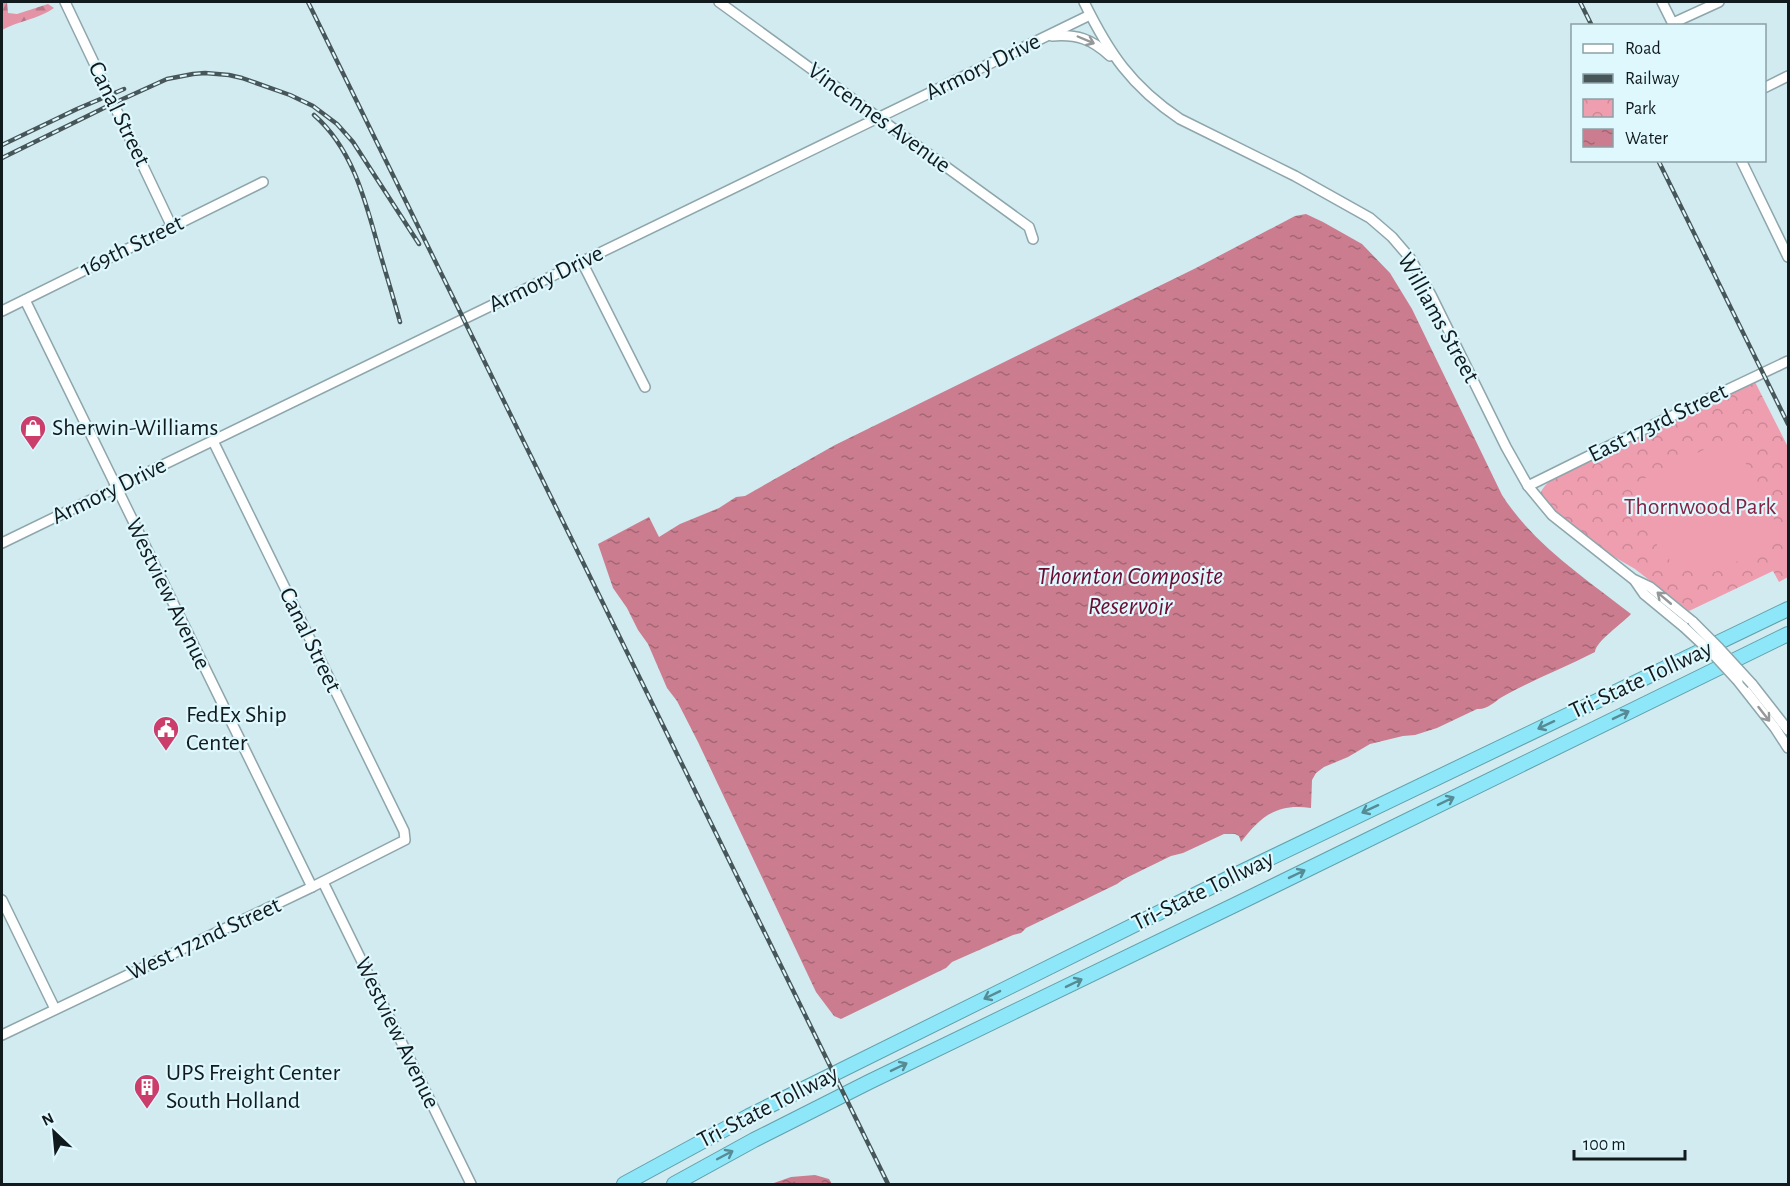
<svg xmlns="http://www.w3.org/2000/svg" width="1790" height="1186" font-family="'Alegreya Sans',sans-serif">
	<defs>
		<pattern id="forest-firs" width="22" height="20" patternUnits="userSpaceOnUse" patternTransform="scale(1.5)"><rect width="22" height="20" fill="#e493a6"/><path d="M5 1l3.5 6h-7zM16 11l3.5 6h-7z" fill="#b77787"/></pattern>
		<pattern id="park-crowns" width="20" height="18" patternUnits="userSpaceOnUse" patternTransform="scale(1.5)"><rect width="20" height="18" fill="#ef9eb0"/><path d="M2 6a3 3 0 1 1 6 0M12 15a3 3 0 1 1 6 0" fill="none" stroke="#cc8897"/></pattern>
		<pattern id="water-ripples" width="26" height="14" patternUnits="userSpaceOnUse" patternTransform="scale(1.5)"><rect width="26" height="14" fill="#cb7d8f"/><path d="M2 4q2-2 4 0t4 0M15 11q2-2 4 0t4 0" fill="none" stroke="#a36674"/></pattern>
	</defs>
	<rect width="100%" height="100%" fill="#d1ebf0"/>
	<path fill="url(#forest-firs)" d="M2,2H7L8,13L17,14L48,4L54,8C39,19 18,21 2,30Z"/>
	<path fill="url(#park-crowns)" d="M1755,382L1788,447V577L1779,582L1773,571L1689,611L1635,569L1599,548L1538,507C1537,494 1544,484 1555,478Z"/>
	<polygon fill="#ef9eb0" points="1726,439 1735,442 1784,539 1715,572 1701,573 1672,562 1660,551 1629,486"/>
	<g fill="url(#water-ripples)">
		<path d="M1306,214L1323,222L1362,244L1390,273L1412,309L1502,495C1534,545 1585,578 1631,614C1622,624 1596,641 1595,652C1564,668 1532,680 1502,697C1494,702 1487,710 1477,709L1437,728L1415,735L1403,736L1370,744L1348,757L1324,767L1316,773L1312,780L1311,808C1277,803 1261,816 1241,842L1239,836L1235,834H1224L1183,853L1171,856L1124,879L1117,884L1026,928L1021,933L1013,935L952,962L946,968L841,1019L834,1016L816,992L698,742L677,701L667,688L648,644L638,630L627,608L613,588L598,544L649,517L659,537L680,524L719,508L736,497L745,496L835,445L1196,268L1295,216Z"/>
		<polygon points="815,1175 829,1179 832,1184 771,1184 791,1177"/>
	</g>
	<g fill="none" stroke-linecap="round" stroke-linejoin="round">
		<g stroke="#8ea6ab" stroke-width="12">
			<g id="minor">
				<polyline points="65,2 172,227"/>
				<polyline points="719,2 1029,227 1033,239"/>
				<path d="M1084,2C1109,53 1131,86 1180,119L1295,176L1370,218L1392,237L1410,258L1431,295L1506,447L1528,486L1552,515L1633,579L1650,587L1693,622"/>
				<polyline points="1662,2 1674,26"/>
				<polyline points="1673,23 1719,2"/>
				<path d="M1052,36C1077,34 1092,39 1110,56"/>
				<polyline points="1764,88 1788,76"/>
				<polyline points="1741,160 1788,257"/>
				<polyline points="582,262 645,387"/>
				<polyline points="25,300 312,887"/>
				<polyline points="2,311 263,182"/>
				<polyline points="1528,486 1613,444 1788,361"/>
				<polyline points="2,543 1090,15"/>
				<polyline points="1635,581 1644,594 1684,627"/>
				<polyline points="1738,681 1775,728 1788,748"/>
				<polyline points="1752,684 1788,730"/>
				<polyline points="323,882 471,1184"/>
				<polyline points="2,900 55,1009"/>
				<polyline points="2,1035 312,887 405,840 404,831 213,441"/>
			</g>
		</g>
		<g stroke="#62a0ab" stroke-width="16">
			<g id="highway">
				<polyline points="624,1184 749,1116 1233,876 1788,609"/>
				<polyline points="674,1184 754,1140 869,1082 1245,900 1788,634"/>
			</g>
		</g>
		<use href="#minor" stroke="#fff" stroke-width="9"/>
		<use href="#highway" stroke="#8ee7f8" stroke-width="14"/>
		<g stroke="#475658" stroke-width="4.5">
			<g id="rail">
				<polyline points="308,2 888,1184"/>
				<polyline points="1580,2 1592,26"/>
				<path d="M314,115C352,148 365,199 378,246C385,271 393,296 400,322"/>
				<polyline points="2,145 77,109 124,89"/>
				<polyline points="2,158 114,103 167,79 193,74 205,73 229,75 242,78 290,95 313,106 337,124 353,142 419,244"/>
				<polyline points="1658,160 1788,424"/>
			</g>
		</g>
		<use href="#rail" stroke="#def8fe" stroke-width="2" stroke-dasharray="7" stroke-linecap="butt"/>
		<g stroke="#8ea6ab" stroke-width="12" stroke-linecap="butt">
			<g id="minor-bridge">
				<polyline points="1693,622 1719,648 1752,684"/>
				<polyline points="1684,627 1714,655 1738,681"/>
			</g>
		</g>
		<use href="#minor-bridge" stroke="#fff" stroke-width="9"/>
	</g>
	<defs><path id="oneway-shaft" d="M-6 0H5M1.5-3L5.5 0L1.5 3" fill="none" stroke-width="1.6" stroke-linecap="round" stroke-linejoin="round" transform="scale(1.5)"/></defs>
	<g stroke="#949899">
		<use href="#oneway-shaft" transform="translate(1086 40) rotate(23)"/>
		<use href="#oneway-shaft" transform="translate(1664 598) rotate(-140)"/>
		<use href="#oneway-shaft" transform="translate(1764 714) rotate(52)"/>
	</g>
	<g stroke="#568b95">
		<use href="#oneway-shaft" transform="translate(1621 715) rotate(-26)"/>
		<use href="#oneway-shaft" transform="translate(1546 725) rotate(155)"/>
		<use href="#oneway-shaft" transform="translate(1446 801) rotate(-26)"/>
		<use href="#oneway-shaft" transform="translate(1370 809) rotate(155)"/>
		<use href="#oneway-shaft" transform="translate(1297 874) rotate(-26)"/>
		<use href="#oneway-shaft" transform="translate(1074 983) rotate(-26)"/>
		<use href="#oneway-shaft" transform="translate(992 995) rotate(154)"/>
		<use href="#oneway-shaft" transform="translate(899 1067) rotate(-26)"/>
		<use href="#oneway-shaft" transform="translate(725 1155) rotate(-28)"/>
	</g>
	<defs>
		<g id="shop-pin" transform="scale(1.35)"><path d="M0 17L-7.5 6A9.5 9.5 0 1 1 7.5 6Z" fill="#cb3e6c" stroke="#def8fe"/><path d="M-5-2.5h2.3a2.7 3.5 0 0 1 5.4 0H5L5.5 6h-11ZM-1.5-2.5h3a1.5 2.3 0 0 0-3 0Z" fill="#fff"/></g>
		<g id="civic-pin" transform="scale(1.35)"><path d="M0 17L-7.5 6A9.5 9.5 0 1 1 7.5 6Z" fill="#cb3e6c" stroke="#def8fe"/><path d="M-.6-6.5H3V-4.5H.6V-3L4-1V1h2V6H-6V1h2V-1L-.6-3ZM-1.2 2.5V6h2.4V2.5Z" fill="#fff"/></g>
		<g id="building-pin" transform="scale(1.35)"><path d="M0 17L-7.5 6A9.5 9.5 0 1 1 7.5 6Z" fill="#cb3e6c" stroke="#def8fe"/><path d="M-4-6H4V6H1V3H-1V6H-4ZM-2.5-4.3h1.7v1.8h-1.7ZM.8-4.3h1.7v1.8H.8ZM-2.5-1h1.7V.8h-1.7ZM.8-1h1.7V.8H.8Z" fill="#fff"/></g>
	</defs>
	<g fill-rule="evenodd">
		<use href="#shop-pin" x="33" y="428"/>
		<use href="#civic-pin" x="166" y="729"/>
		<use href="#building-pin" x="147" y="1087"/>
	</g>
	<g text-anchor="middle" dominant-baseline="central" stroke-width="4.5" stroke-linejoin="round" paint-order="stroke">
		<g font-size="24" fill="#111b1d" stroke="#def8fe">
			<text transform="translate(983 67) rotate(-26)">Armory Drive</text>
			<text transform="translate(119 114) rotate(64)">Canal Street</text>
			<text transform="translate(879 118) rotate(36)">Vincennes Avenue</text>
			<text transform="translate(132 246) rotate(-26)">169th Street</text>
			<text transform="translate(546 279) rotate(-26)">Armory Drive</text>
			<text transform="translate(1438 318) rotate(61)">Williams Street</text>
			<text transform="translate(1658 423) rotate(-26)">East 173rd Street</text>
			<text transform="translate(109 491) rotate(-26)">Armory Drive</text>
			<text transform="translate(168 594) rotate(64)">Westview Avenue</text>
			<text transform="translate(310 640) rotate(64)">Canal Street</text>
			<text transform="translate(1641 680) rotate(-25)">Tri-State Tollway</text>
			<text transform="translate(1203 891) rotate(-26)">Tri-State Tollway</text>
			<text transform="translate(204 939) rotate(-25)">West 172nd Street</text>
			<text transform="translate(397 1033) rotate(64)">Westview Avenue</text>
			<text transform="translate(768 1107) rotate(-27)">Tri-State Tollway</text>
		</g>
		<g font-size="24" fill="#111b1d" stroke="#def8fe" text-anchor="start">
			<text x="52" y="428">Sherwin-Williams</text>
			<text x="186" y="715">FedEx Ship<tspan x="186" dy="28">Center</tspan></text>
			<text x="166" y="1073">UPS Freight Center<tspan x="166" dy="28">South Holland</tspan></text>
		</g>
		<g font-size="24" fill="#822543" stroke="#def8fe">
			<text x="1700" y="507">Thornwood Park</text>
		</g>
		<g font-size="26" font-style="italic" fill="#6c0c31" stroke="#def8fe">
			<text x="1130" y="576">Thornton Composite<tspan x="1130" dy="30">Reservoir</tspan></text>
		</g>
	</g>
	<rect width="1790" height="1186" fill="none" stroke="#111b1d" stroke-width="6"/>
	<rect x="1571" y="24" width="195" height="138" fill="#def8fe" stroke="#8ca0a4" stroke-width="1.5"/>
	<rect x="1583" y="44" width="30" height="9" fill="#ffffff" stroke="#8ca0a4" stroke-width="1.5"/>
	<text x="1625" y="54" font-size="18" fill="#111b1d">Road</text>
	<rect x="1583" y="74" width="30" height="9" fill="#475658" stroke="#8ca0a4" stroke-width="1.5"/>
	<text x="1625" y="84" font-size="18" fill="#111b1d">Railway</text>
	<rect x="1583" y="99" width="30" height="18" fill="url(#park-crowns)" stroke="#8ca0a4" stroke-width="1.5"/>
	<text x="1625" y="114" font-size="18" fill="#111b1d">Park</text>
	<rect x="1583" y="129" width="30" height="18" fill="url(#water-ripples)" stroke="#8ca0a4" stroke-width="1.5"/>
	<text x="1625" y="144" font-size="18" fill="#111b1d">Water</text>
	<g transform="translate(54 1132) rotate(334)" stroke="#def8fe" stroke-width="4.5" paint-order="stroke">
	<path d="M0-4.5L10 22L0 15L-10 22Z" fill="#111b1d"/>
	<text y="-9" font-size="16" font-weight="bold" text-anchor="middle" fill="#111b1d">N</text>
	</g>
	<path d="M1574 1150v9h111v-9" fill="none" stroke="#111b1d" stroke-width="3"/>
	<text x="1583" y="1150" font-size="18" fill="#111b1d" stroke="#def8fe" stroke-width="4.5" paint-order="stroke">100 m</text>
</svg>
